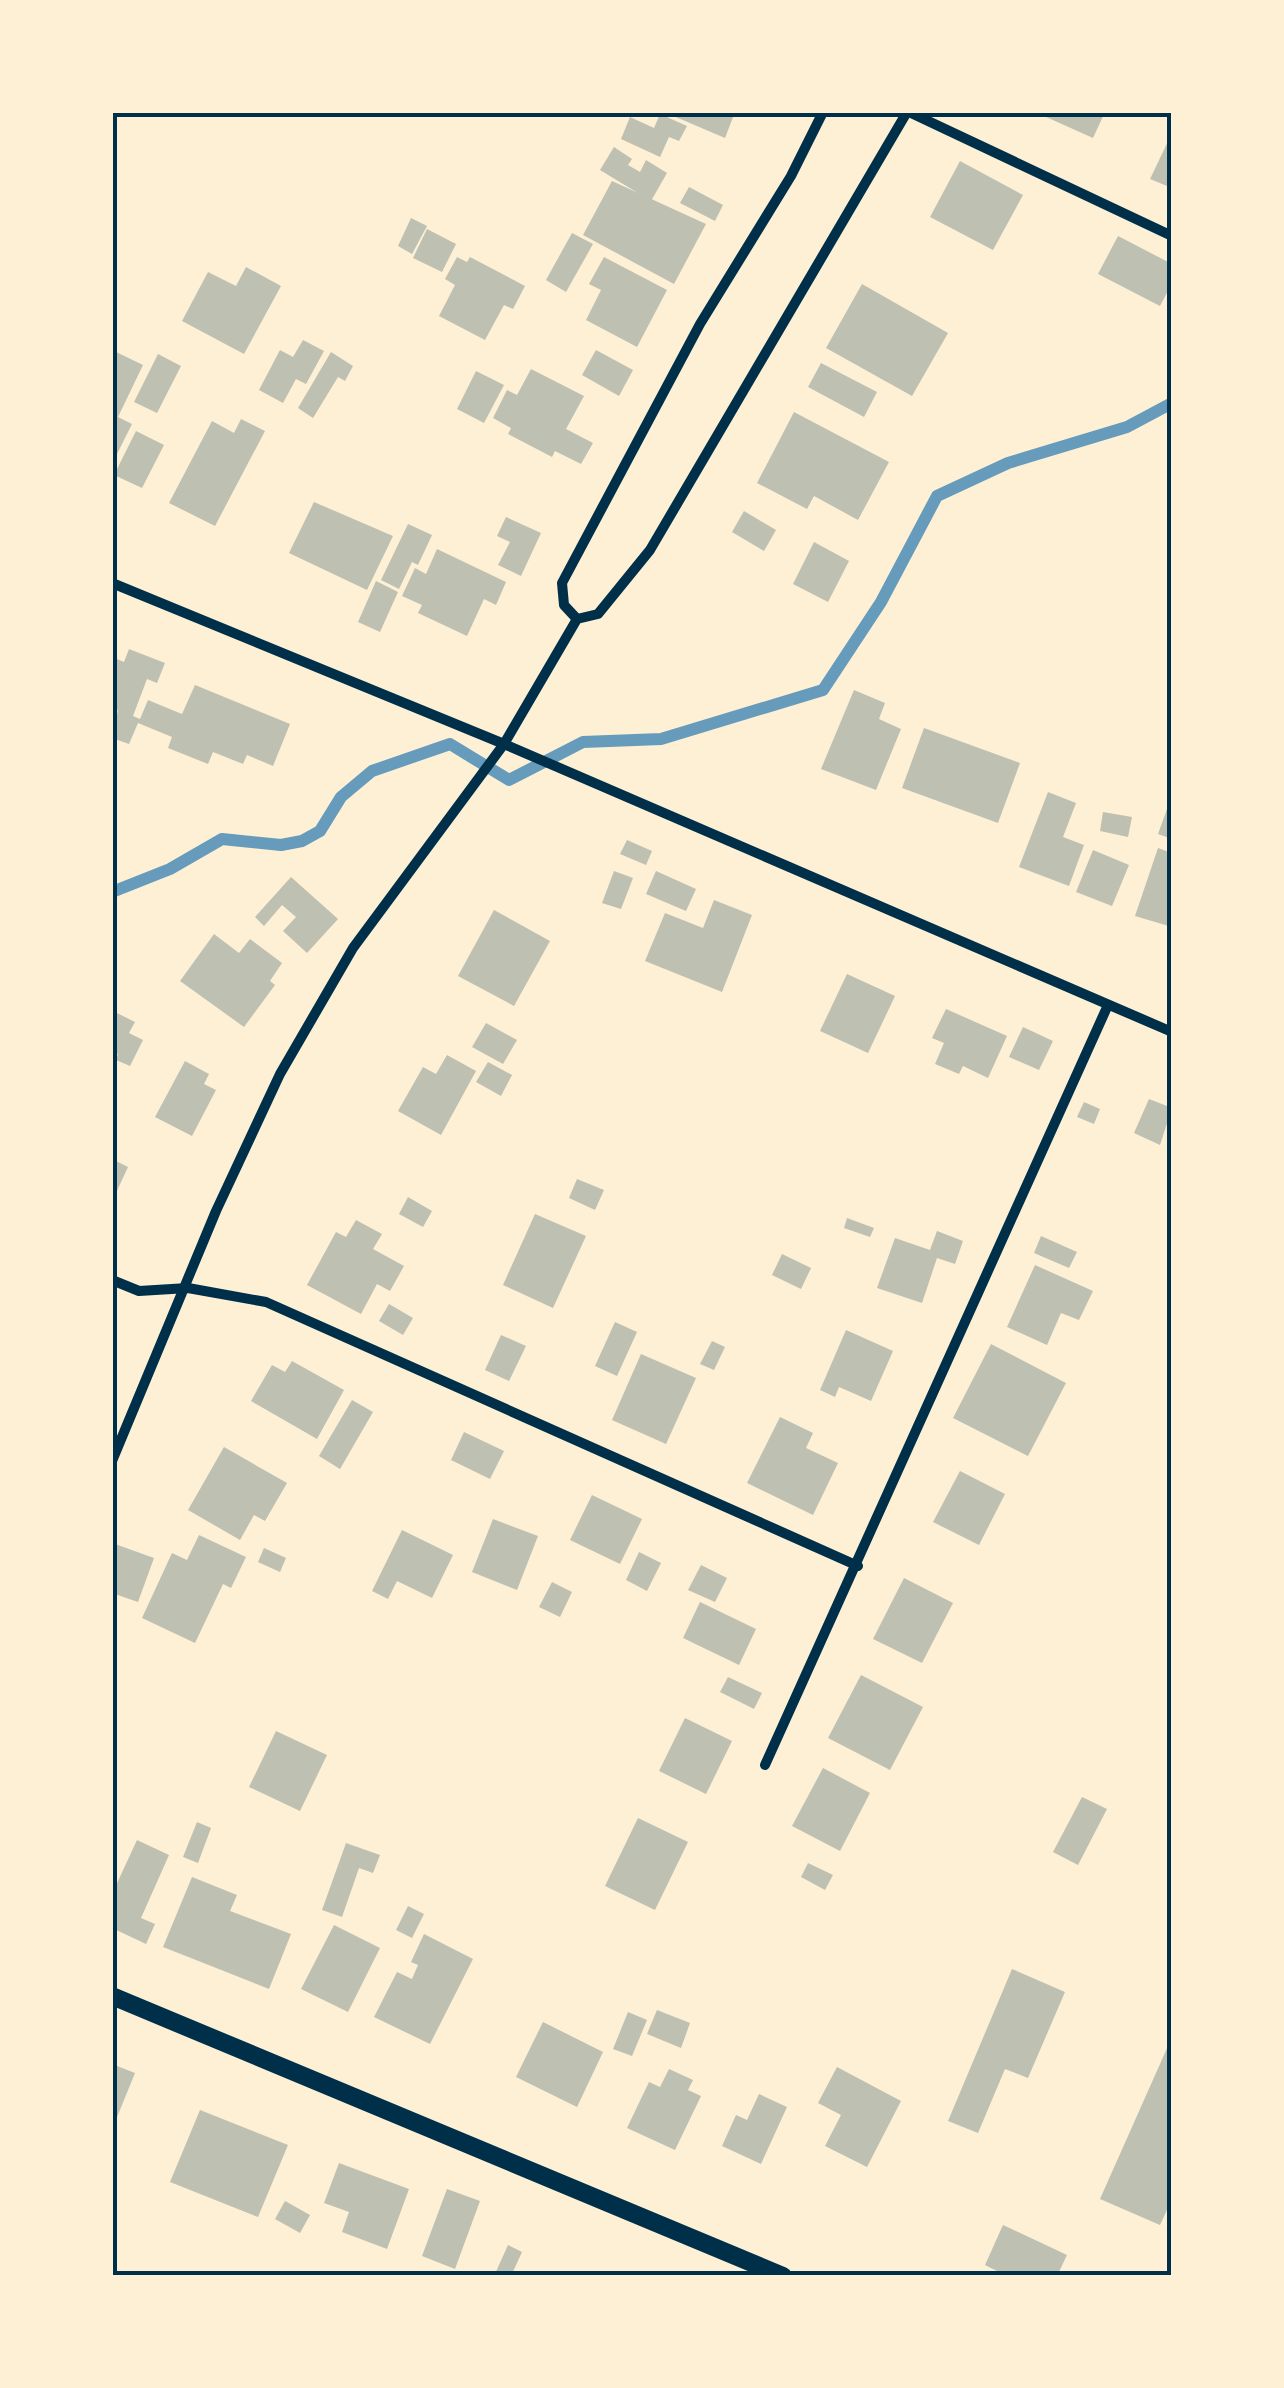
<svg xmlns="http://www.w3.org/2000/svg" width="1284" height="2388" font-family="Montserrat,sans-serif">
	<rect width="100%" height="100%" fill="#fdf0d5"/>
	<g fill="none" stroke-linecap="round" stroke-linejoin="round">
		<polyline stroke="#669bbc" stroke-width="12" points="112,892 170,869 222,839 281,845 302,841 320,831 341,797 372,771 450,744 509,780 583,742 661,739 823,690 881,602 937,496 1008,463 1127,427 1172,403"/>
	</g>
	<g fill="#bec0b2">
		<polygon points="664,112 735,112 725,138"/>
		<polygon points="1035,112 1105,112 1093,138"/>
		<polygon points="660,114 687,126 679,141 669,137 660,157 621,139 630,117 654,128"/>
		<polygon points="1172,133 1172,188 1150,179"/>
		<polygon points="614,147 632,159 628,165 640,172 646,160 667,173 651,201 600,170"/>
		<polygon points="960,161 1023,195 993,250 930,217"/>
		<polygon points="612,181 706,224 674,284 583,235"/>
		<polygon points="689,187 723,205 715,221 680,203"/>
		<polygon points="411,218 427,226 412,254 398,246"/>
		<polygon points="427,229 456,244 442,272 413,258"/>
		<polygon points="572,233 593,244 566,292 546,280"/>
		<polygon points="1118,236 1172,264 1172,283 1160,306 1098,274"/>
		<polygon points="457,257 467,262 470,257 525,286 513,309 504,305 485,340 439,316 455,285 445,279"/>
		<polygon points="604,257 667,290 637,347 586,320 601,290 589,284"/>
		<polygon points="246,267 281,286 244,354 182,321 208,272 236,286"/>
		<polygon points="862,284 948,333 912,396 826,348"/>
		<polygon points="303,340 324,351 306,384 296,379 283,403 259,390 280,350 293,357"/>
		<polygon points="112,350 143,365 118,417 132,424 112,464"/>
		<polygon points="596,350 633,370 619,396 582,375"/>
		<polygon points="331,352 353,366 345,381 338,377 313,418 298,408"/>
		<polygon points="158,354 181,366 157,413 134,402"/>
		<polygon points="821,363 877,392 864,417 808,387"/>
		<polygon points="531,369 584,396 566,429 593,443 581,464 555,451 552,457 508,434 511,428 493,418 507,390 517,395"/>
		<polygon points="476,371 504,385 484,423 457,409"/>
		<polygon points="794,412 889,462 858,520 814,496 807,509 757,483"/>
		<polygon points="241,419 265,431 215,526 169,503 212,421 234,433"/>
		<polygon points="136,431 164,445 142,488 114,475"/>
		<polygon points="314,502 393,536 367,590 289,553"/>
		<polygon points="744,511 776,530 764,551 732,532"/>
		<polygon points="506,517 541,533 521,576 498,565 510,542 497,536"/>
		<polygon points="408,524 432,535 418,565 412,562 399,589 381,580"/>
		<polygon points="814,542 849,561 828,602 793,584"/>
		<polygon points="437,549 506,582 496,605 484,599 467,636 418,613 422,605 402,596 415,568 426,574"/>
		<polygon points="376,581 398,592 380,632 358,622"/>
		<polygon points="129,649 165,663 157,683 147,679 133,716 140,719 148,700 182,714 195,685 290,724 273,766 247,755 243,764 213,752 208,764 168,748 172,737 138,723 129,744 112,738 118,710 112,708 112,657 124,662"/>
		<polygon points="854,690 885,703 879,719 901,729 876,790 821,769"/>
		<polygon points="924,728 1020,763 998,823 902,788"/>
		<polygon points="1048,792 1076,803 1063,837 1084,845 1069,886 1019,867"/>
		<polygon points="1167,809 1172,810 1172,839 1158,834"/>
		<polygon points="1103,812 1132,817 1128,837 1100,831"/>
		<polygon points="627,840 652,851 646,865 620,854"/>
		<polygon points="1158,848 1172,853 1172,927 1135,916"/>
		<polygon points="1093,850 1129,865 1112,906 1076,892"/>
		<polygon points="614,871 633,878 621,909 602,903"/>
		<polygon points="656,871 696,889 686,911 646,894"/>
		<polygon points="291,877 338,919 307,953 283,931 296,917 282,905 264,926 255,917"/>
		<polygon points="714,900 752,915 722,992 645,961 665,913 703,928"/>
		<polygon points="494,910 550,941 514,1006 458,976"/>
		<polygon points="214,934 239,953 250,939 282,963 270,981 275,985 244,1027 180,981"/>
		<polygon points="847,974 895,996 868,1053 820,1031"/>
		<polygon points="946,1009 1007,1036 988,1078 963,1066 959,1074 935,1064 944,1043 932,1038"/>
		<polygon points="115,1012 135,1022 129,1033 143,1040 130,1066 116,1060 118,1054 112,1051"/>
		<polygon points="486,1023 517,1040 503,1064 472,1047"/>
		<polygon points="1023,1027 1053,1041 1039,1070 1009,1057"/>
		<polygon points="447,1055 476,1071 441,1135 398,1111 423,1067 436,1074"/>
		<polygon points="185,1061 209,1074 204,1084 216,1090 192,1136 155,1117"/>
		<polygon points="488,1062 512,1075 501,1096 476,1082"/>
		<polygon points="1149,1099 1172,1108 1160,1145 1134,1133"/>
		<polygon points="1084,1102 1100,1109 1094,1124 1077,1117"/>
		<polygon points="112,1159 128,1167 115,1195 112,1193"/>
		<polygon points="577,1179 604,1190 595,1210 569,1198"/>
		<polygon points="408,1197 432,1211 423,1227 399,1214"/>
		<polygon points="535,1214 586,1236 553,1308 503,1285"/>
		<polygon points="847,1218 874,1228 870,1237 844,1228"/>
		<polygon points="356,1220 382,1234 373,1249 404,1266 390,1291 377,1284 361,1314 307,1285 336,1232 346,1237"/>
		<polygon points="937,1231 963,1241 955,1264 937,1258 922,1303 877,1288 895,1238 930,1250"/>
		<polygon points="1041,1236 1077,1252 1069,1268 1034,1253"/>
		<polygon points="782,1254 811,1268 801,1289 772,1275"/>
		<polygon points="1035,1265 1093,1291 1079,1320 1061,1313 1047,1345 1007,1327"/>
		<polygon points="389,1304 413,1318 403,1335 379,1321"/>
		<polygon points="615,1322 637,1332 617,1376 595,1366"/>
		<polygon points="846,1330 893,1351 871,1401 839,1387 835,1397 820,1390"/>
		<polygon points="501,1335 526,1346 509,1381 485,1370"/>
		<polygon points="712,1341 725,1347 714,1370 700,1364"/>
		<polygon points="991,1344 1066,1383 1028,1456 953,1418"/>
		<polygon points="641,1354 696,1378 666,1444 612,1420"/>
		<polygon points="292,1361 344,1390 317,1439 251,1401 272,1365 285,1372"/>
		<polygon points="352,1400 373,1412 340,1469 319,1456"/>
		<polygon points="780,1417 813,1433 806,1448 838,1463 813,1515 747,1483"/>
		<polygon points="464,1432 504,1451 490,1479 451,1460"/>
		<polygon points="224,1447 287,1483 265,1521 254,1515 240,1540 188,1510"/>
		<polygon points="960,1471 1005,1494 979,1545 933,1522"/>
		<polygon points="592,1495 642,1519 620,1564 570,1540"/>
		<polygon points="493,1519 538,1536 517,1590 472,1572"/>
		<polygon points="402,1530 453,1555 432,1598 397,1581 388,1599 372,1591"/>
		<polygon points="199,1535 246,1557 231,1588 223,1584 195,1643 142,1618 172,1553 187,1560"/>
		<polygon points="115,1544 154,1558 138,1602 112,1593"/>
		<polygon points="264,1548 286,1558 280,1572 258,1562"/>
		<polygon points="639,1552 661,1563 647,1591 626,1580"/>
		<polygon points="701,1565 727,1578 715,1602 688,1590"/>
		<polygon points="904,1578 953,1603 922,1663 873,1639"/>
		<polygon points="552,1582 572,1592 560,1617 539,1607"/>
		<polygon points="700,1602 756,1629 739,1665 683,1638"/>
		<polygon points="861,1675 923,1707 890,1770 828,1738"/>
		<polygon points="728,1677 762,1693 754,1709 720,1692"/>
		<polygon points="685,1718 732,1741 706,1794 659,1771"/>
		<polygon points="276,1731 327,1755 300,1811 249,1787"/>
		<polygon points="823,1768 870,1793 840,1851 792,1826"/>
		<polygon points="1082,1797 1107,1809 1078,1865 1053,1852"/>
		<polygon points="638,1818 688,1842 655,1910 605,1886"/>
		<polygon points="197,1822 211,1828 198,1863 183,1857"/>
		<polygon points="137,1840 169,1855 141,1918 155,1924 146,1944 112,1928 112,1894"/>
		<polygon points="346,1843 380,1855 373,1873 359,1868 342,1917 322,1910"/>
		<polygon points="808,1863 833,1875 825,1890 801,1877"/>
		<polygon points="192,1877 237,1895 230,1911 291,1934 269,1989 163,1947"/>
		<polygon points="408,1906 424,1914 412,1938 396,1930"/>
		<polygon points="334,1925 380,1948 348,2012 301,1989"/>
		<polygon points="424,1934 473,1959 430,2044 374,2017 397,1972 412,1979 418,1965 411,1962"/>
		<polygon points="1012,1969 1065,1992 1028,2078 1005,2069 978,2133 948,2121"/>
		<polygon points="657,2010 690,2023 681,2048 647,2034"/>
		<polygon points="628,2012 647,2020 632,2056 613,2049"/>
		<polygon points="543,2022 603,2052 577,2107 516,2077"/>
		<polygon points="1172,2037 1172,2199 1160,2225 1100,2199"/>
		<polygon points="112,2064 135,2073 113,2127 112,2127"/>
		<polygon points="837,2067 901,2101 867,2167 825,2146 841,2115 818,2103"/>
		<polygon points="669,2069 693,2080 688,2090 701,2096 675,2150 627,2128 649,2082 660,2087"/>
		<polygon points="759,2094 787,2107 761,2164 722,2146 736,2115 747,2120"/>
		<polygon points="200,2110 288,2145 258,2217 170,2182"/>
		<polygon points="339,2163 409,2189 387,2249 342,2232 349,2212 324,2203"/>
		<polygon points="447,2189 480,2201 455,2269 422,2256"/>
		<polygon points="285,2201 310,2215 300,2233 275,2219"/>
		<polygon points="1003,2225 1067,2255 1057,2276 1007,2276 985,2265"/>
		<polygon points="508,2245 522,2252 511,2276 494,2276"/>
	</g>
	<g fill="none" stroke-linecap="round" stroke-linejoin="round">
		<g stroke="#003049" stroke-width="10">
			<polyline points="909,112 1172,236"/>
			<polyline points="112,583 504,744 1172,1032"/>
			<polyline points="577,619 564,605 562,583 700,324 791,176 823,112"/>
			<polyline points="112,1280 139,1291 188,1288 266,1302 858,1566"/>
			<polyline points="112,1461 216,1211 280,1074 353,948 504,744 577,619 598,614 650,550 907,112"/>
			<polyline points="765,1765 1108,1005"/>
		</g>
		<polyline stroke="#003049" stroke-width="18" points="112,1996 783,2276"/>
	</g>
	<rect width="1284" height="2388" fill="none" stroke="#fdf0d5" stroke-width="230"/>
	<rect x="115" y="115" width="1054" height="2158" fill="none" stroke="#003049" stroke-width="4"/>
</svg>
